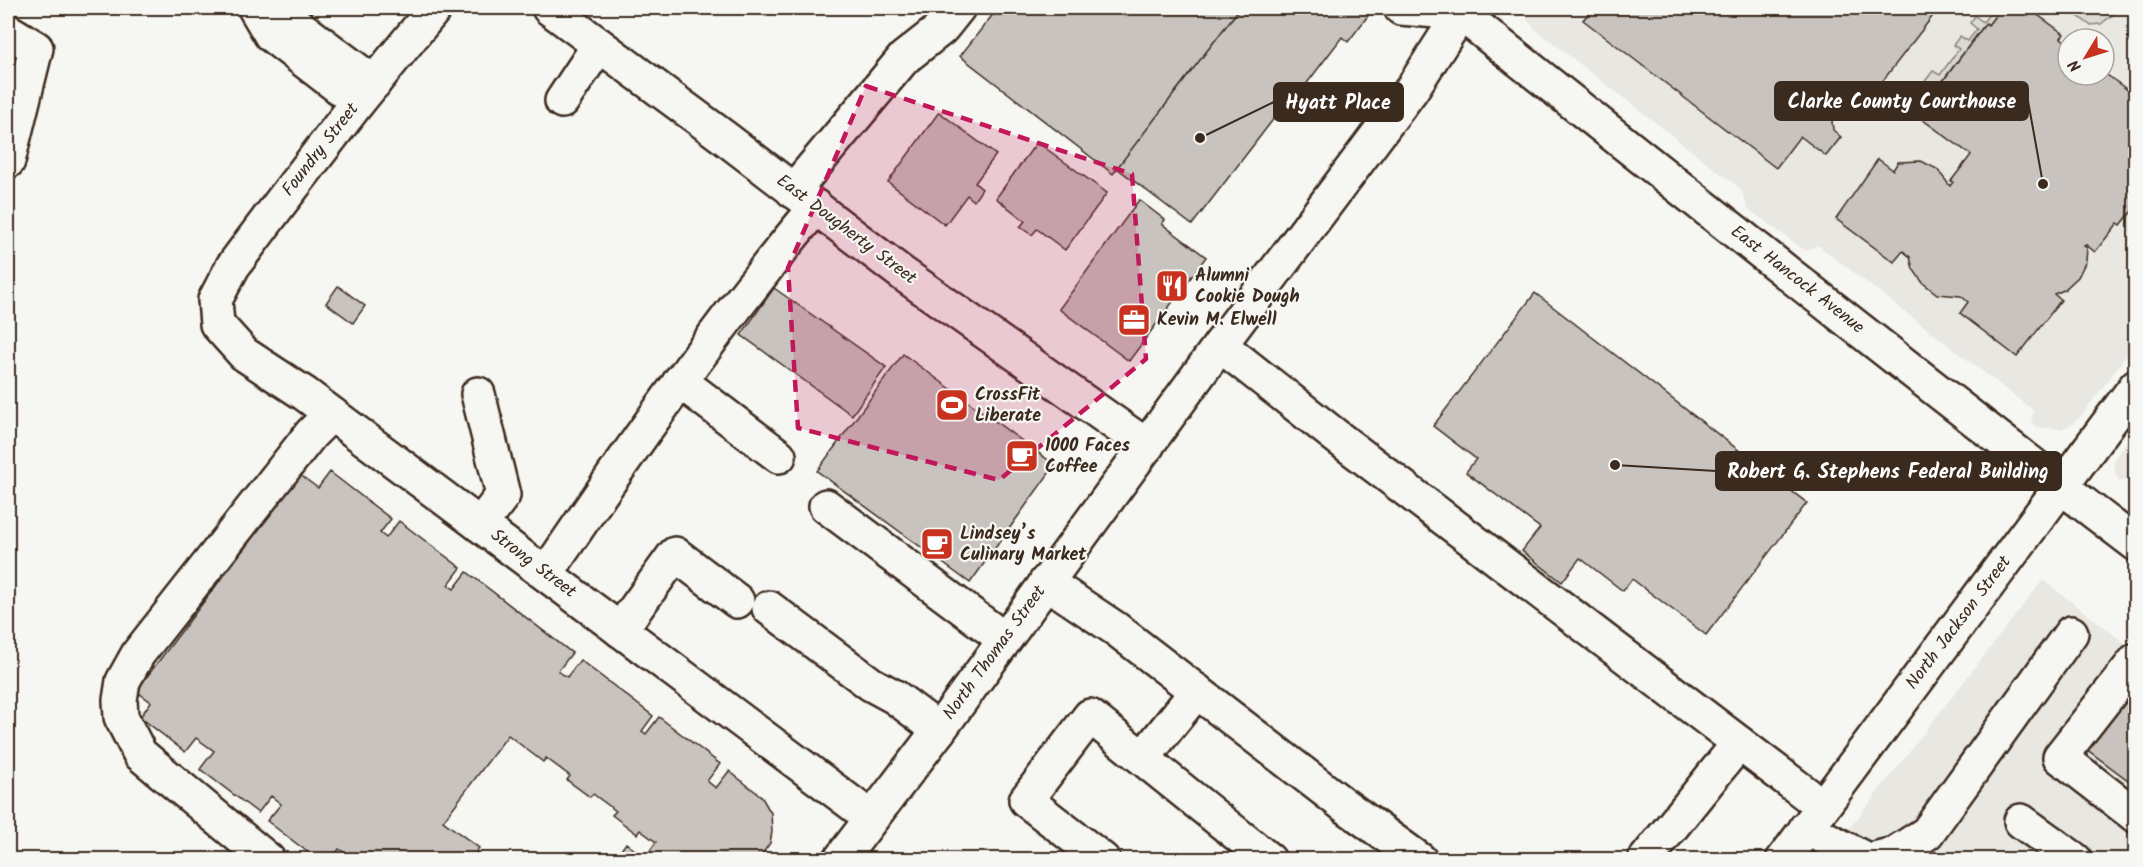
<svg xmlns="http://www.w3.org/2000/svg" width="2143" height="867" font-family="Kalam,sans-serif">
	<rect width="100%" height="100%" fill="#f6f6f2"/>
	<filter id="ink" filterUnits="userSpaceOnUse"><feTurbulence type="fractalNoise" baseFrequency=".0167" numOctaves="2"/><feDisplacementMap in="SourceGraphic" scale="12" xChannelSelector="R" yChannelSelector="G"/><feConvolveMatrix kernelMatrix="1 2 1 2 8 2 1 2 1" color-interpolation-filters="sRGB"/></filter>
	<g filter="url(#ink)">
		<g fill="#e8e7e2" fill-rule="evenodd">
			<path d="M1529,8H2135V344L2082,415L2071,425L2060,429L2037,427L2033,424L2031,419L2034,411L1818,245L1806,251L1748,209L1741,189L1535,29L1526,18ZM2068,39H2104V75H2068Z"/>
			<polygon points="2135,431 2135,487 2124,479 2120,481 2116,475 2114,463 2115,458"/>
			<polygon points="2043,580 2135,651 2135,859 1825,860"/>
		</g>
		<g fill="#dad9d3" stroke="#8a8278" stroke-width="1.5">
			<polygon points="1994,8 2001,8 1988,25 1985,24 1940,84 1942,86 1919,117 1906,108 1915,96 1921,100 1929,89 1923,84 1933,71 1940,75 1959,49 1953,45 1960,36 1968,41 1977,29 1970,23 1975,16 1983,22"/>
			<polygon points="2067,8 2110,8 2116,12 2101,24 2090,25"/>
		</g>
		<g fill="#c8c3be" stroke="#3b2a1e" stroke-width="1.5">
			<polygon points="998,8 1240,8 1113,174 960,56"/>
			<polygon points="1240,8 1374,8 1348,42 1342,37 1289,107 1285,104 1192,225 1117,168"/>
			<polygon points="1593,8 1939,8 1875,91 1867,89 1855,89 1839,99 1834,107 1832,121 1833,130 1841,137 1826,156 1800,136 1776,168 1583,20"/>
			<polygon points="2001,8 2028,8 2064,34 2061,38 2068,44 2068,75 2104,75 2104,73 2132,93 2136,88 2136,206 2121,225 2118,223 2095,252 2086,245 2084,246 2087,248 2086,261 2078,277 2064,290 2054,294 2061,300 2017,357 1960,313 1968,302 1961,296 1937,294 1923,283 1913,269 1910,257 1903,251 1894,262 1836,219 1878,159 1893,170 1898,162 1921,161 1937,169 1950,186 1953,182 1951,181 1971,155 1919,117 1942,86 1940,85 1986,23 1988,25"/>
			<polygon points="939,112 996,155 975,183 982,189 974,201 967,195 945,225 888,182"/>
			<polygon points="1037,142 1107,193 1065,250 1037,229 1032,235 1020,227 1025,221 996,198"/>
			<polygon points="1139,200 1165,220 1162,224 1206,257 1129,361 1059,309"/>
			<polygon points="338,286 365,306 353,323 326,303"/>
			<polygon points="774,288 886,367 852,415 741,335"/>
			<polygon points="1535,293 1807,503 1706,635 1632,579 1623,591 1580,558 1562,582 1522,551 1540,528 1466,472 1476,459 1433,426"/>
			<polygon points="903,354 1055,465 970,583 817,471"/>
			<polygon points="330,472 391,519 380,533 386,538 399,521 461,568 448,585 454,589 467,572 572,653 558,671 567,677 580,660 653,716 642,731 646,734 659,717 720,764 707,781 716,788 729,771 761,796 771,813 772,832 770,843 758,860 614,860 626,843 645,858 656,842 640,830 637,834 612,815 616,811 593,794 590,797 567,780 570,776 546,758 543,762 508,735 443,821 479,848 476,852 487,860 344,860 348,855 339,849 332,860 318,860 267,821 281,804 271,796 258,813 200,769 214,751 196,738 185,752 140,717 151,702 136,691 300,475 318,488"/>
			<polygon points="2136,675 2136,786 2082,746"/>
		</g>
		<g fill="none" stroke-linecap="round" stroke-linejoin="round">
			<g stroke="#3b2a1e" stroke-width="38">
				<g id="minor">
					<polyline points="255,8 271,35 358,102"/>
					<polyline points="269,8 285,16 374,83"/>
					<polyline points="435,8 358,102 281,202 233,266 215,300 217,324 244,354 305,394 870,817"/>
					<polyline points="549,8 725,138 903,274 1147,446"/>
					<path d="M1401,8L1460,13C1684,191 1908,370 2136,544"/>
					<polyline points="8,31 36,48 8,161"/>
					<polyline points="562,101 599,45"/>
					<polyline points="793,191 904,58 942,28 958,8"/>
					<polyline points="1220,345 1337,437 1822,806"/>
					<polyline points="680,381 779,456"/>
					<polyline points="478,394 503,495 480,525"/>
					<polyline points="826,506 1004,639"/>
					<path d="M546,574C631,448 718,324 816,207"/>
					<polyline points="1046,582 1116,629 1344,805 1420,860"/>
					<polyline points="769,608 871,684 895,697 939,730"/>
					<polyline points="620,630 675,554 737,601"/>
					<polyline points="2136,660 2060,757 2136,816"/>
					<polyline points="1143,758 1197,691"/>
					<polyline points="2021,821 2075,860"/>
					<polyline points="1806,828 1867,860"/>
					<polyline points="268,860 140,754 121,717 120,700 123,681 138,654 311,434 331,414"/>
					<polyline points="1103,860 1026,800 1090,716 1269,860"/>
					<polyline points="1645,860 1739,743"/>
					<polyline points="1783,860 2136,386"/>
					<polyline points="1870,860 1894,854 1927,833 2071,633"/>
				</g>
			</g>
			<g stroke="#3b2a1e" stroke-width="38">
				<polyline id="major" points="840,860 939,730 1220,345 1412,89 1464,8"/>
			</g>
			<use href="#minor" stroke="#f6f6f2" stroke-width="33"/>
			<use href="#major" stroke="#f6f6f2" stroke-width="33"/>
		</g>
	</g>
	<path fill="#c2185b" fill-opacity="0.2" stroke="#c2185b" stroke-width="4.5" stroke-dasharray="12 8" stroke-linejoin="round" d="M866,86L1132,174L1146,359L999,480L798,428L788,268Z"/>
	<defs>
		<g id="restaurant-square" transform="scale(1.725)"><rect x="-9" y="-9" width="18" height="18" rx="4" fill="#c8321e" stroke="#f6f6f2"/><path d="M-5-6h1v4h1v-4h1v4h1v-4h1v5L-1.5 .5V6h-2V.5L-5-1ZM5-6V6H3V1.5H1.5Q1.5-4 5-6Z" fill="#fff"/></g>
		<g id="office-square" transform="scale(1.725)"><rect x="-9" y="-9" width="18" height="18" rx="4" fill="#c8321e" stroke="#f6f6f2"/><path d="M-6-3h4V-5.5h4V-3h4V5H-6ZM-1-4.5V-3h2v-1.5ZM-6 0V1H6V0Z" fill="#fff"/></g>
		<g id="stadium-square" transform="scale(1.725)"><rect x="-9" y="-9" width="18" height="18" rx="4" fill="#c8321e" stroke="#f6f6f2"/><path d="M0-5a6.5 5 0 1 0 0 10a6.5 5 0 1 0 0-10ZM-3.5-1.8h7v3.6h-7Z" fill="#fff"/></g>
		<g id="cafe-square" transform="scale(1.725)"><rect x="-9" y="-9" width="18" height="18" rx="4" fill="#c8321e" stroke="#f6f6f2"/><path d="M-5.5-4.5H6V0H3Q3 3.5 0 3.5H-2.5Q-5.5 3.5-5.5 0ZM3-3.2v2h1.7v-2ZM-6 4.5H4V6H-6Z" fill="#fff"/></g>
	</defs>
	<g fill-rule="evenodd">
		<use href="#restaurant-square" x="1172" y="286"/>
		<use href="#office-square" x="1134" y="320"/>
		<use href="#stadium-square" x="952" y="405"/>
		<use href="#cafe-square" x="1022" y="456"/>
		<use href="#cafe-square" x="937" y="544"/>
	</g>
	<g text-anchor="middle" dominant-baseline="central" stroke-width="4.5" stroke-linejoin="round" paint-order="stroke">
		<g font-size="18" fill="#3b2a1e" stroke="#f6f6f2">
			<text transform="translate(321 150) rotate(-52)">Foundry Street</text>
			<text transform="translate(846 230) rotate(37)">East Dougherty Street</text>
			<text transform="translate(1797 280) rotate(38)">East Hancock Avenue</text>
			<text transform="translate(533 564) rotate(37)">Strong Street</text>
			<text transform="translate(1959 623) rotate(-53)">North Jackson Street</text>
			<text transform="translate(995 653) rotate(-54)">North Thomas Street</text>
		</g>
		<g font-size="18" font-weight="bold" fill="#3b2a1e" stroke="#f6f6f2" text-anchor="start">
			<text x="1195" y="276">Alumni<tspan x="1195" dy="21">Cookie Dough</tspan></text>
			<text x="1157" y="320">Kevin M. Elwell</text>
			<text x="975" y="395">CrossFit<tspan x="975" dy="21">Liberate</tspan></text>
			<text x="1045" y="446">1000 Faces<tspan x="1045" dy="21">Coffee</tspan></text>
			<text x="960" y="534">Lindsey’s<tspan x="960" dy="21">Culinary Market</tspan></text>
		</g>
	</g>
	<path fill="none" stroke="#3b2a1e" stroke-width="2" d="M2043 184L2028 101M1200 138L1274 102M1615 465L1716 471"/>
	<g fill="#3b2a1e" stroke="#f6f6f2" stroke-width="2">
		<circle cx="2043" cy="184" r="6"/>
		<circle cx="1200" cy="138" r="6"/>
		<circle cx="1615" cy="465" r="6"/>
	</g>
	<g fill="#3b2a1e" stroke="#3b2a1e" stroke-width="2">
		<rect x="1775" y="82" width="253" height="38" rx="6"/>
		<rect x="1274" y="83" width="129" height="38" rx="6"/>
		<rect x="1716" y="452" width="345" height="38" rx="6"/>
	</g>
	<g font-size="20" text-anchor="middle" font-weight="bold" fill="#fff">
		<text x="1902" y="108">Clarke County Courthouse</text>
		<text x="1338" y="109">Hyatt Place</text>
		<text x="1888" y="478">Robert G. Stephens Federal Building</text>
	</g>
	<rect width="2143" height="867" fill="none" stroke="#f6f6f2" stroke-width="30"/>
	<rect x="15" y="15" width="2113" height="837" fill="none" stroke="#3b2a1e" stroke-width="2" filter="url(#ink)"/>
	<g transform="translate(2086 57) rotate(232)"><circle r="28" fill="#f6f6f2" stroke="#aba49d" stroke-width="1.5"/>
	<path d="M0-4.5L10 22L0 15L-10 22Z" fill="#c8321e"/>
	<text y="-9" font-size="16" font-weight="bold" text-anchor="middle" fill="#3b2a1e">N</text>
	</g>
</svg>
